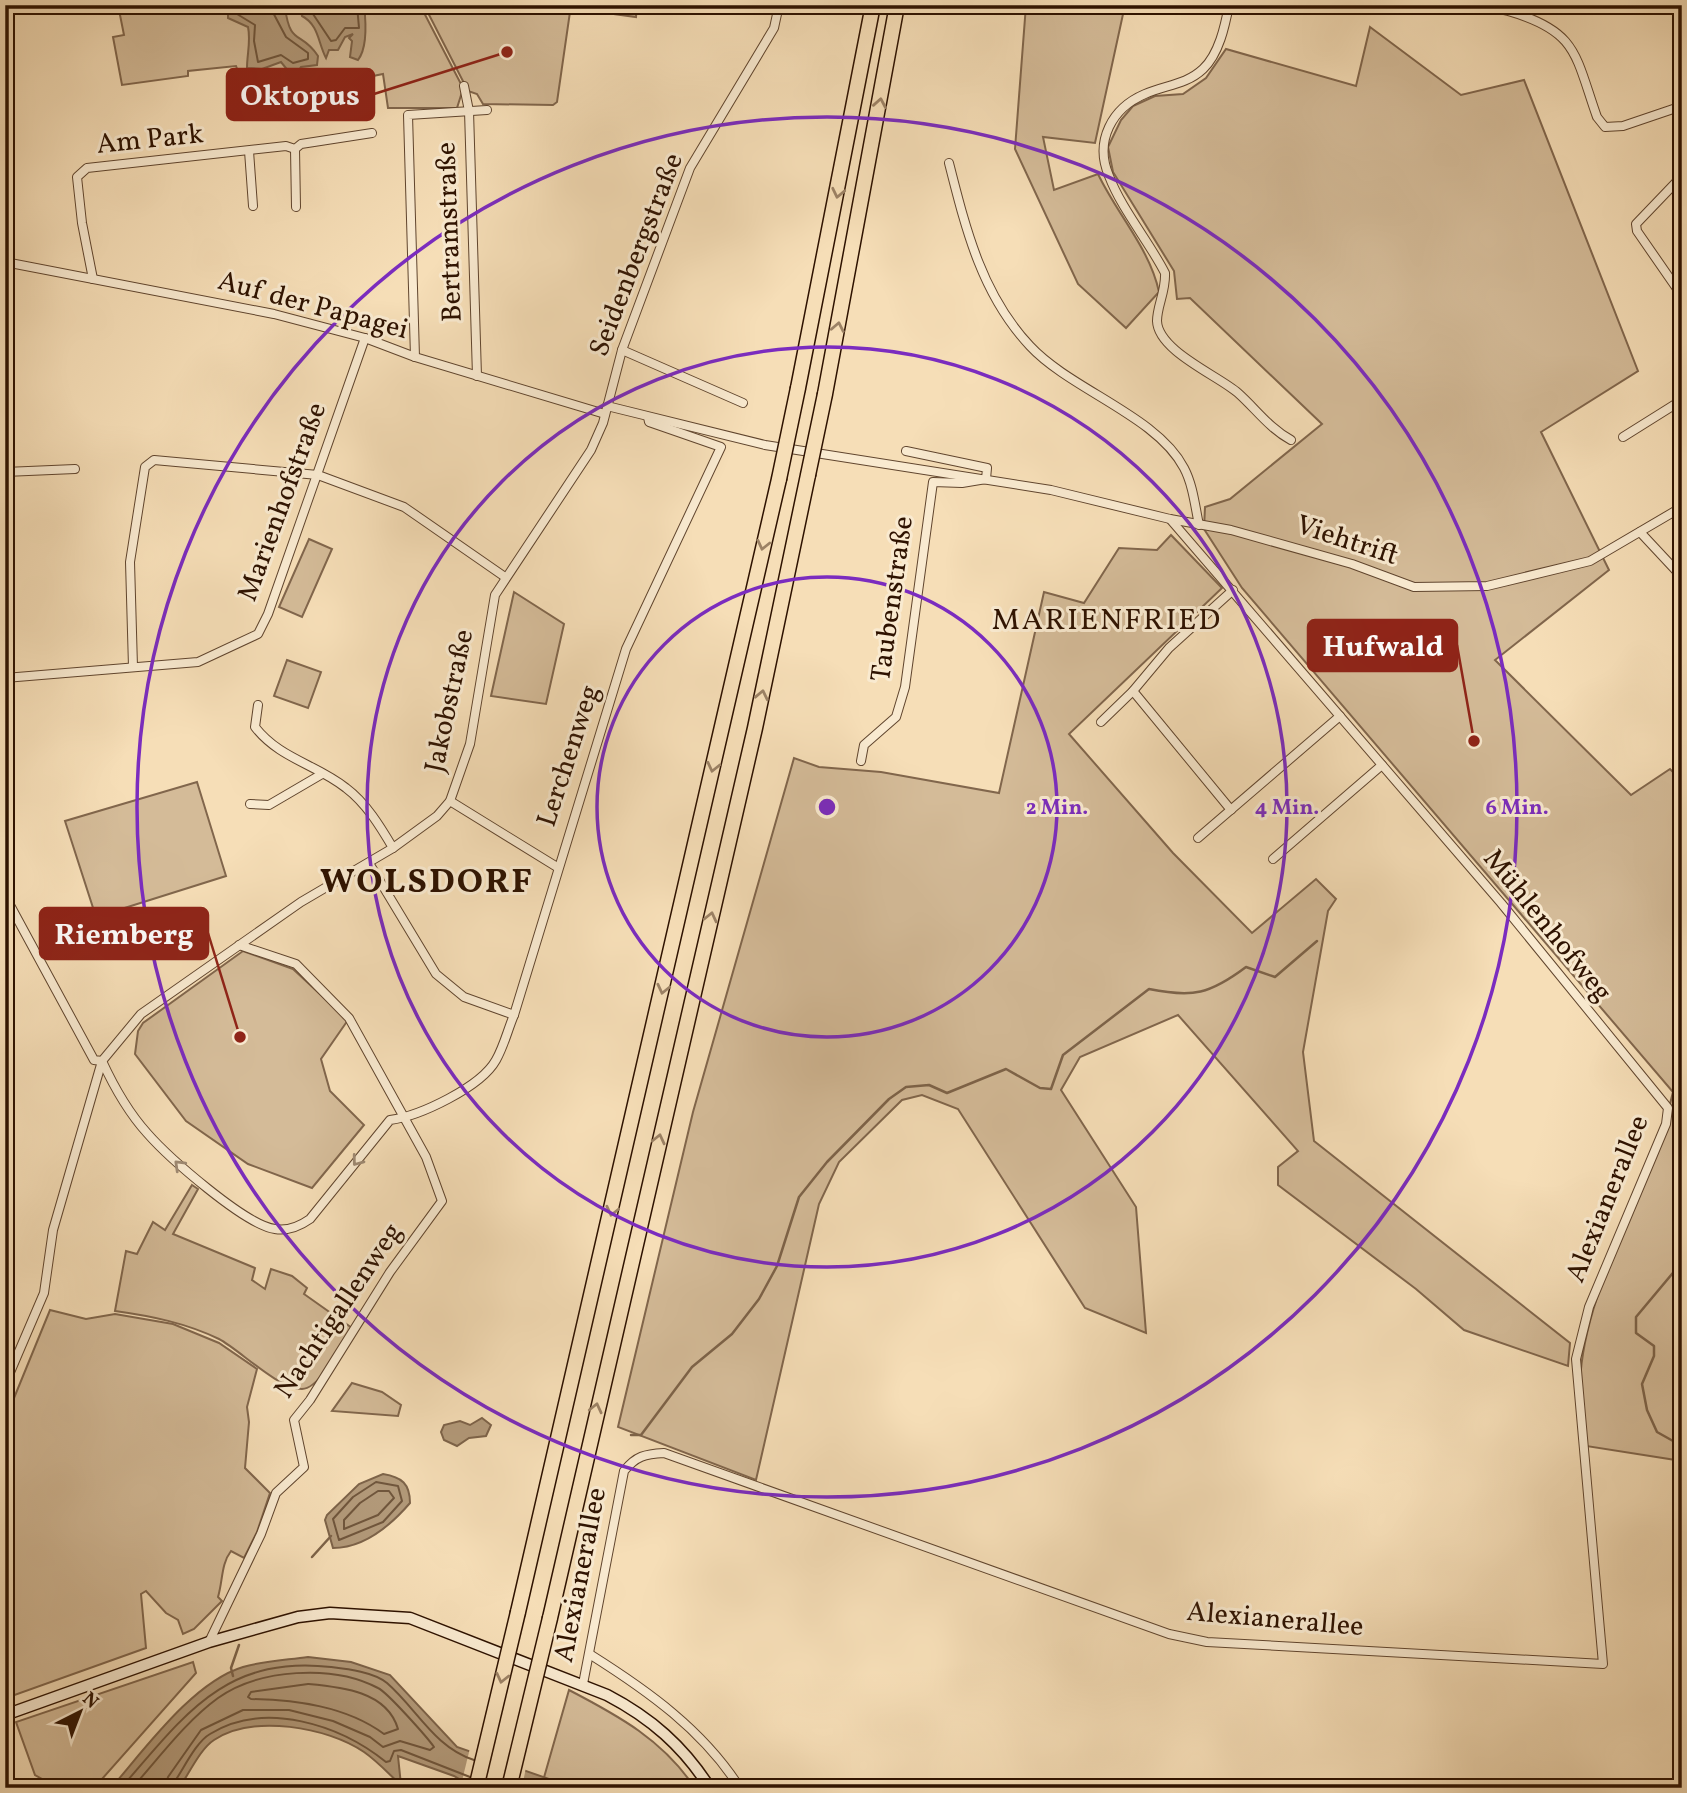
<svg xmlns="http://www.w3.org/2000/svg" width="1687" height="1793" font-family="Vollkorn,serif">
	<rect width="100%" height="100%" fill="#f6deb7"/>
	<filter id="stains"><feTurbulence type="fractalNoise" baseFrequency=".00286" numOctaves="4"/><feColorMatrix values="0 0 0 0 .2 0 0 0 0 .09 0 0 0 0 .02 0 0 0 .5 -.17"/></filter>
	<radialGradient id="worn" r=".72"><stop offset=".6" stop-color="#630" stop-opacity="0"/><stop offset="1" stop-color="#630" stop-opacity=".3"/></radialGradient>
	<g fill="#d4bb98" stroke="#81664c" stroke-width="2">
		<polygon points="118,5 420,5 461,84 462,92 457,108 388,108 383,74 249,101 236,66 188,71 188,76 122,85 113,37 124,35"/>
		<polygon points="424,5 571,5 557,102 553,105 483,104 477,94 468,91"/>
		<polygon points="592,5 637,5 636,17 591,11"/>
		<path d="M1026,5H1125L1095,143L1043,137L1054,190L1098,174C1117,214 1150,249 1159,292L1126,328L1078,284L1015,149Z"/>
		<path d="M1370,27L1461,95L1524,80L1638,371L1541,432L1609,570L1495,660L1631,795L1670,769L1682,781V1461L1586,1446C1584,1426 1579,1403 1580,1382C1584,1287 1651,1187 1673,1092L1242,588L1204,529L1205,507L1230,499L1322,424L1190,298L1177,299L1174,271L1113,172L1108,147L1121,120L1133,106L1155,96L1183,94L1206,78L1226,49L1356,86Z"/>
		<polygon points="1171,535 1222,588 1069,734 1173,853 1252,933 1316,879 1336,899 1328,911 1303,1052 1314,1141 1570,1343 1568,1366 1464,1330 1416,1289 1278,1185 1278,1167 1298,1151 1178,1015 1080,1057 1061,1090 1136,1207 1146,1333 1085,1308 958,1109 922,1095 902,1100 839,1162 819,1204 756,1480 618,1427 693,1112 794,758 819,767 881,772 999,793 1044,592 1084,603 1119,548 1157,550"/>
		<polygon points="309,539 332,549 302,617 279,607"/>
		<polygon points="514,592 564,624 546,704 491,696"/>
		<polygon points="287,660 321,672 308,708 274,696"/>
		<polygon points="197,782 226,876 96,917 65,821"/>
		<polygon points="243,951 293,969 348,1020 321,1059 330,1091 364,1125 312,1188 248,1164 186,1121 135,1054 138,1031 143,1023"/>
		<path d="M192,1185L198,1189L173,1234L255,1268L252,1280L265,1289L271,1269L292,1276L307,1288L304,1294L352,1328C342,1344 320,1389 302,1389C278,1389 240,1350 219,1339C186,1323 151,1316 115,1311L126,1251L137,1254L153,1222L165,1230Z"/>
		<path d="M50,1310L86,1319L115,1314L173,1324L219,1343L257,1369L247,1407L249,1422L245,1468L270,1493L257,1532L244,1558L231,1551C221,1564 223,1580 218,1597L222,1601L194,1629L183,1634L178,1620L166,1613L146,1591L141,1594L146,1648L9,1697L5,1686V1420Z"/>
		<polygon points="352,1383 382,1392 401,1405 398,1416 332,1411"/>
		<polygon points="193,1662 196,1673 94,1788 58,1788 35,1775 16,1722"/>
		<path d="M569,1690C619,1716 663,1740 695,1788H541Z"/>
	</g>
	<g fill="#b29979" stroke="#7d6349" stroke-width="2">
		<path d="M232,5H273L277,9L285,7C290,47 301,30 318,56L317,65L301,67L294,78L281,62L262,69L247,68C247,54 251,41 248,27L228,18V9Z"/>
		<path d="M300,5H364C366,22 368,47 358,60L350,57L352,41L349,38L353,34L345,37L338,50H329L326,58C318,43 319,25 302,16Z"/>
		<polygon points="482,1418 491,1425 486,1436 469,1438 457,1446 444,1440 441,1432 444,1425 460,1421 470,1425"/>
		<path d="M383,1474C402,1477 410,1484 410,1503C391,1525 364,1548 333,1548L325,1520L327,1515L359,1484Z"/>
		<path d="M308,1657L351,1662L390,1675L457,1747L572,1787L583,1782L600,1788H474L454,1776L398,1756L401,1785C389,1774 377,1761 364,1752C327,1727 253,1714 214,1740C200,1749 189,1774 179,1788H111C145,1749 193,1682 243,1667C263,1661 287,1660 308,1657Z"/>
	</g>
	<polygon fill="#f6deb7" points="470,1748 526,1767 522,1788 467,1788 461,1785"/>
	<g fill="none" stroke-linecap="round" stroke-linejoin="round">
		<g stroke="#70563c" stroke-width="2">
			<polyline points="236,5 237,14 255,25 254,41 258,62 281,55 293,63 308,59 308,53 286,37 269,5"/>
			<polyline points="307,5 331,41 336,40 345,28 359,28 357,5"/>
			<polygon points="376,1482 398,1486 402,1501 383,1522 339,1540 333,1519 353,1497"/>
			<polygon points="378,1491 389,1491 394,1498 378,1515 344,1529 344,1520 360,1503"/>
			<path d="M308,1684C341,1687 387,1691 398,1729L384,1734C346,1706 296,1700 251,1699L248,1697L251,1692Z"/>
			<path d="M121,1788C184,1716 224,1655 331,1667C348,1669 374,1672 387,1683C417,1709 434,1747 474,1760"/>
			<path d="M132,1788C159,1758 185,1722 218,1698C259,1669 333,1664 378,1688C387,1692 427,1737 434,1747L430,1750L400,1741L383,1747L370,1737L333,1721L289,1710H243L201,1730L168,1777L165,1788"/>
			<path d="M174,1788L175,1781C184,1768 196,1742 210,1734C265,1700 340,1725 386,1762L390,1761L394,1751L401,1750L470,1777"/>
		</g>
		<g stroke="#7d6349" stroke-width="2.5">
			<polyline points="1682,1242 1677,1268 1636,1317 1636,1333 1654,1346 1654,1356 1642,1384 1647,1410 1657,1432 1682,1446"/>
			<path d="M631,1435H641L692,1367L732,1334L759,1299L777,1266L799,1197L827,1162L889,1099L906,1087L929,1085L947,1093L1006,1069L1040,1088L1051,1089L1063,1055L1149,989C1193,998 1210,994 1246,967L1275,977L1317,941"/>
			<polyline points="312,1557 331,1536"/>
			<polyline points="233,1676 231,1668 239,1645"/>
		</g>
		<g stroke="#60452e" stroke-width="10">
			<g id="street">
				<path d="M1229,5C1225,26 1219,54 1203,69C1186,85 1165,85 1145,94C1112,108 1094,141 1109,176C1122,210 1148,240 1165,273C1166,291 1157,306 1157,321C1158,351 1219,376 1238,393C1256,409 1269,428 1291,440"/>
				<path d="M1476,5C1487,9 1498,8 1508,11C1578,31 1575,55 1597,117L1605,127L1623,126L1682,106"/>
				<polyline points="464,86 469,111 477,376"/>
				<polyline points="295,149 296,207"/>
				<polyline points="249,151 253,206"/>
				<path d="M949,163C966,230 982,295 1030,346C1071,390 1157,416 1184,468C1193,485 1195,506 1199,525"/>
				<polyline points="1682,176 1636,224 1637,231 1682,296"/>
				<polyline points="5,262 274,314 365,338 415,357 605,414"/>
				<polyline points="93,279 82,223 77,177 87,168 286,146 295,149 301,144 372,133"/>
				<polyline points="622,350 743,403"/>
				<polyline points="415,357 408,115 487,110"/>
				<polyline points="607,406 765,445 1051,490 1170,519 1231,530 1352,564 1414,587 1487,586 1590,561 1682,507"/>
				<polyline points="1623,437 1682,400"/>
				<polyline points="5,472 75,469"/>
				<polyline points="1640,532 1682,577"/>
				<polyline points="5,549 10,677"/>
				<polyline points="133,667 130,562 145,467 154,460 318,475 404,507 505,577"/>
				<polyline points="5,678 198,662 258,634 268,614 365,338"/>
				<polyline points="1133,691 1231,810"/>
				<path d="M258,705L255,727C280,759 316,764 346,788C366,803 380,826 393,848"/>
				<polyline points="1101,722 1133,691 1169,648 1233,590"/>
				<polyline points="861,761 864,745 896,717 905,687 933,482 962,483 986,479 987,468 906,451"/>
				<polyline points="450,801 557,867"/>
				<polyline points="250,804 269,805 322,774"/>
				<polyline points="1198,838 1340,716"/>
				<polyline points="1273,859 1382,765"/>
				<polyline points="369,863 436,974 464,997 514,1015"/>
				<polyline points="5,896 94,1060 102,1061"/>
				<path d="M102,1061C114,1087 128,1112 147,1133C168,1157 245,1225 275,1229C287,1231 300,1226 310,1219L390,1120C420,1116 481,1087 496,1060C504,1046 508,1029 514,1015L626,649L721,447L649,422L648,417"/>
				<polyline points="5,1384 44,1293 53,1230 102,1061 141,1014 301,902 393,848 437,816 450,801 470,744 495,595 591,450 603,423 622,350 690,168 774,28 779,5"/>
				<polyline points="209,1642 261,1534 276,1493 304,1467 294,1420 310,1400 390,1272 442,1201 426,1157 349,1018 296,964 239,945"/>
				<path d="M591,1655C648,1691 703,1730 740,1788"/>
				<path d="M583,1684L624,1471C636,1456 645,1454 664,1453L1169,1634L1207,1642L1603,1664L1576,1359L1589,1307L1666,1124L1668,1108L1501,903L1170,519"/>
			</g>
		</g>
		<g stroke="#2e1200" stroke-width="13">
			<path id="secondary" d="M5,1715L209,1642L298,1617L330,1613L410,1618L607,1695C651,1718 683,1746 710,1788"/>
		</g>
		<g stroke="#2e1200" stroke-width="17">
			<g id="highway">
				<polyline points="798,388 873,5"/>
				<polyline points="825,394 897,5"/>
				<polyline points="518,1612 779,479"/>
				<polyline points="550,1618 755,728 808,475"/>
			</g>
		</g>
		<use href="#street" stroke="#f9ead0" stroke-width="8"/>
		<use href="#secondary" stroke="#f9ead0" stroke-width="10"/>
		<use href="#highway" stroke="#f6deb7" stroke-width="14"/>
		<g stroke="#2e1200" stroke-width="17" stroke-linecap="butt">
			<g id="highway-bridge">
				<polyline points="808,475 825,394"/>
				<polyline points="779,479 798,388"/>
				<polyline points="476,1788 518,1612"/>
				<polyline points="509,1788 550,1618"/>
			</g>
		</g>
		<use href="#highway-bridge" stroke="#f6deb7" stroke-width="14"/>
	</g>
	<defs><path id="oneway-chevron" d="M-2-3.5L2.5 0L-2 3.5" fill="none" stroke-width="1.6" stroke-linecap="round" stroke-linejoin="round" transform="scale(1.75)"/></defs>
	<g stroke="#9c8265">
		<use href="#oneway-chevron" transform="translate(880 103) rotate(-80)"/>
		<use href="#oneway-chevron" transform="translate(838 193) rotate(102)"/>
		<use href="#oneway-chevron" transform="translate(838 327) rotate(-79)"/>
		<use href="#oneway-chevron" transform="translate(763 545) rotate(103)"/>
		<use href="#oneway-chevron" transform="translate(762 695) rotate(-78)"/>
		<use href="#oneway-chevron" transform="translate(713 767) rotate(103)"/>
		<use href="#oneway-chevron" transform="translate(711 917) rotate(-77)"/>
		<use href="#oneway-chevron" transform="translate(663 989) rotate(103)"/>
		<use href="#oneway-chevron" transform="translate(659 1139) rotate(-77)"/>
		<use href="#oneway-chevron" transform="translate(612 1211) rotate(103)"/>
		<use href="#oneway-chevron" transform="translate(596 1408) rotate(-77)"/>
		<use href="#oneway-chevron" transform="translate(502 1678) rotate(103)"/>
	</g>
	<g stroke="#9e8972">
		<use href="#oneway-chevron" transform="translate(357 1161) rotate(127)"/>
		<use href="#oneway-chevron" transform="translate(179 1165) rotate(-136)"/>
	</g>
	<g fill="none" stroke="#7b2cbf" stroke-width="3.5">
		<circle cx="827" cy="807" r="230"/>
		<circle cx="827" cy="807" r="460"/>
		<circle cx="827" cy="807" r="690"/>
	</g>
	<g text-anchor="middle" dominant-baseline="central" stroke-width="6" stroke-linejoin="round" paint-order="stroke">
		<g font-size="28" fill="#2e1200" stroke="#f9ead0">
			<text transform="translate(150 140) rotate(-6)">Am Park</text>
			<text transform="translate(450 232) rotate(-92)">Bertramstraße</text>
			<text transform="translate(637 255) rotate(-69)">Seidenbergstraße</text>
			<text transform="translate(313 306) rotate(15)">Auf der Papagei</text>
			<text transform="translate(283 502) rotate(-70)">Marienhofstraße</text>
			<text transform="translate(1347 541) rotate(18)">Viehtrift</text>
			<text transform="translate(893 599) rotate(-82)">Taubenstraße</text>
			<text transform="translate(450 701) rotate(-78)">Jakobstraße</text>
			<text transform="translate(569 756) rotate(-72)">Lerchenweg</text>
			<text transform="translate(1547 926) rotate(51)">Mühlenhofweg</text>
			<text transform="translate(1608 1199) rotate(-68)">Alexianerallee</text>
			<text transform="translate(339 1311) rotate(-56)">Nachtigallenweg</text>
			<text transform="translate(581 1575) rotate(-79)">Alexianerallee</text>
			<text transform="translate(1275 1620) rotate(5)">Alexianerallee</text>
		</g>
		<g font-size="30" letter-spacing="2" fill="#2e1200" stroke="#f9ead0">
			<text x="1107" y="621">MARIENFRIED</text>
		</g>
		<g font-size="35" font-weight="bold" letter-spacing="2" fill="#2e1200" stroke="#f9ead0">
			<text x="427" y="883">WOLSDORF</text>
		</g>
	</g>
	<circle cx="827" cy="807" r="10" fill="#7b2cbf" stroke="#f9ead0" stroke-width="3.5"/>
	<g font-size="21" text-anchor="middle" font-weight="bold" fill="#7b2cbf" stroke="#f9ead0" stroke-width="6" stroke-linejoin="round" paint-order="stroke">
		<text x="1057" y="814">2 Min.</text>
		<text x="1287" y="814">4 Min.</text>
		<text x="1517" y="814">6 Min.</text>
	</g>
	<path fill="none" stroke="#8f2418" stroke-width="2.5" d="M507 52L374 94M1474 741L1457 645M240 1037L208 933"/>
	<g fill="#8f2418" stroke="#f9ead0" stroke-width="2.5">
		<circle cx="507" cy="52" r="7"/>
		<circle cx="1474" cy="741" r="7"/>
		<circle cx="240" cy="1037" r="7"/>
	</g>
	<g fill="#8f2418" stroke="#8f2418" stroke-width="2.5">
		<rect x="227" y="69" width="147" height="51" rx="7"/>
		<rect x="1308" y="620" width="149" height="51" rx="7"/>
		<rect x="40" y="908" width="168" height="51" rx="7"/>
	</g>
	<g font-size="30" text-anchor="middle" font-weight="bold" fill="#fff">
		<text x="300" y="105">Oktopus</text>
		<text x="1383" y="656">Hufwald</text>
		<text x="124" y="944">Riemberg</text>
	</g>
	<rect width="1687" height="1793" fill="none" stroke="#f6deb7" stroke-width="28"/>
	<rect x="7" y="7" width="1673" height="1779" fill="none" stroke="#2e1200" stroke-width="3.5"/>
	<rect x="14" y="14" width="1659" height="1765" fill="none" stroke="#2e1200" stroke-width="2"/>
	<g transform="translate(80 1712) rotate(42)" stroke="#f9ead0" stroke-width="5" paint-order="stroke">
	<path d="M0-5L12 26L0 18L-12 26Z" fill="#2e1200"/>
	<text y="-10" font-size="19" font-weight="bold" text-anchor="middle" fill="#2e1200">N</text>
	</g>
	<rect width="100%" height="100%" filter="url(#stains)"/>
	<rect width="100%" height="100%" fill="url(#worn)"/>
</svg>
